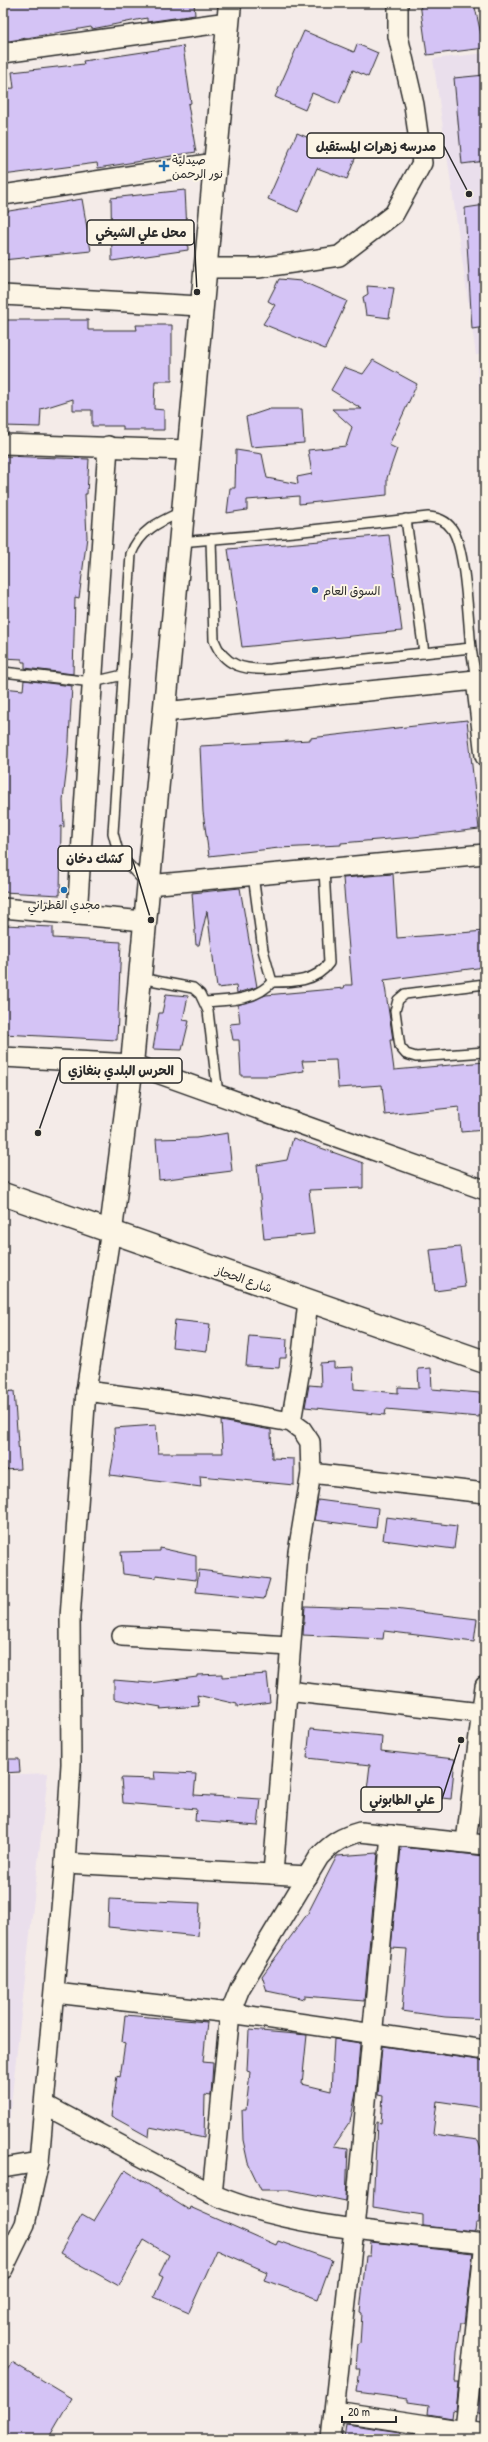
<svg xmlns="http://www.w3.org/2000/svg" width="488" height="2442" font-family="'Patrick Hand','Playpen Sans Arabic',sans-serif">
	<rect width="100%" height="100%" fill="#f4ebe8"/>
	<filter id="ink" filterUnits="userSpaceOnUse"><feTurbulence type="fractalNoise" baseFrequency=".025" numOctaves="2"/><feDisplacementMap in="SourceGraphic" scale="8" xChannelSelector="R" yChannelSelector="G"/><feConvolveMatrix kernelMatrix="1 2 1 2 8 2 1 2 1" color-interpolation-filters="sRGB"/></filter>
	<g filter="url(#ink)">
		<g fill="#eadfec">
			<polygon points="485,53 485,354 476,355 433,59"/>
			<polygon points="485,366 485,441 477,367"/>
			<polygon points="48,1773 7,2140 3,2141 3,1775"/>
		</g>
		<g fill="#d4c3f5" stroke="#2b2b2b">
			<polygon points="3,3 194,3 195,15 147,22 147,18 92,29 91,27 3,42"/>
			<polygon points="420,3 474,3 481,34 485,33 485,48 427,55"/>
			<polygon points="304,31 354,52 357,44 378,53 368,77 353,70 339,104 312,93 305,110 275,97"/>
			<polygon points="183,46 191,103 188,104 196,152 98,168 97,163 3,175 3,89 14,88 12,72 84,64 83,61"/>
			<polygon points="485,75 485,161 462,164 454,78"/>
			<polygon points="297,133 333,148 335,142 358,151 347,179 317,168 298,212 268,199"/>
			<polygon points="185,190 188,250 112,261 111,198"/>
			<polygon points="82,199 91,251 3,260 3,212"/>
			<polygon points="485,205 485,327 472,329 465,208"/>
			<polygon points="279,279 301,281 347,301 325,349 263,324 275,305 268,301"/>
			<polygon points="367,286 394,288 389,318 366,315 363,297 368,294"/>
			<polygon points="3,320 88,320 88,330 137,330 136,325 172,325 172,381 155,381 154,409 164,410 164,430 123,430 123,426 92,426 92,410 73,410 73,399 41,409 40,427 3,426"/>
			<polygon points="373,360 417,384 389,445 397,449 387,478 387,495 299,504 299,496 247,500 247,510 227,513 230,488 235,488 236,450 262,454 267,478 298,484 297,477 312,474 308,450 346,446 352,427 332,409 362,409 331,390 344,367 363,374"/>
			<polygon points="270,409 302,409 304,443 251,447 246,417"/>
			<polygon points="3,456 89,459 87,494 85,494 87,537 79,598 75,597 73,674 25,668 25,662 22,662 22,659 3,658"/>
			<polygon points="389,535 402,631 242,647 228,549"/>
			<polygon points="24,680 72,686 68,758 63,800 64,827 61,826 60,895 3,892 3,688 23,690"/>
			<polygon points="467,720 479,829 414,837 341,843 341,845 279,848 209,856 203,812 200,746 310,740 310,738"/>
			<polygon points="393,874 397,938 485,931 485,967 384,980 393,1040 390,1040 394,1070 485,1062 485,1130 461,1132 459,1107 385,1115 382,1085 338,1088 336,1060 302,1061 304,1071 271,1076 241,1076 239,1040 233,1040 230,1024 240,1023 238,1005 266,995 344,988 345,985 352,985 343,878"/>
			<polygon points="240,888 257,987 237,993 236,986 217,988 207,911 199,945 196,945 192,893"/>
			<polygon points="3,925 53,927 53,938 121,942 117,1040 3,1034"/>
			<polygon points="166,994 188,996 183,1020 189,1021 182,1050 153,1049 159,1013 162,1013"/>
			<polygon points="228,1133 232,1171 159,1180 156,1139 196,1138"/>
			<polygon points="293,1138 363,1163 363,1188 309,1190 314,1234 264,1239 257,1165 287,1160"/>
			<polygon points="460,1247 465,1287 435,1291 430,1250"/>
			<polygon points="175,1320 210,1324 207,1351 172,1347"/>
			<polygon points="249,1336 287,1339 286,1358 280,1358 279,1368 246,1366"/>
			<polygon points="334,1362 334,1368 353,1367 354,1389 398,1393 398,1387 419,1388 418,1369 431,1368 432,1389 480,1393 479,1417 386,1409 385,1415 305,1407 309,1385 321,1386 320,1363"/>
			<polygon points="14,1391 20,1469 3,1470 3,1392"/>
			<polygon points="221,1421 271,1430 272,1458 294,1459 294,1485 200,1476 201,1487 110,1475 115,1447 114,1428 156,1425 158,1453 223,1453"/>
			<polygon points="318,1500 378,1508 376,1528 314,1520"/>
			<polygon points="386,1517 457,1526 454,1549 383,1540"/>
			<polygon points="160,1548 196,1556 196,1580 156,1575 156,1578 123,1574 121,1552 160,1551"/>
			<polygon points="199,1570 270,1579 264,1599 196,1592"/>
			<polygon points="305,1606 395,1609 477,1619 474,1642 384,1631 383,1639 303,1635"/>
			<polygon points="222,1674 222,1677 267,1674 270,1702 237,1707 237,1704 197,1695 199,1706 160,1709 161,1707 114,1699 114,1680 150,1683 197,1677 197,1675"/>
			<polygon points="310,1729 382,1736 381,1751 455,1759 451,1799 367,1790 370,1765 307,1758"/>
			<polygon points="3,1759 19,1759 20,1772 3,1773"/>
			<polygon points="154,1772 196,1774 194,1795 261,1799 258,1826 195,1821 196,1809 123,1803 121,1778 155,1779"/>
			<polygon points="401,1847 485,1856 485,2019 445,2017 402,2011 407,1949 391,1948"/>
			<polygon points="378,1853 364,2001 305,1996 305,1999 267,1991 262,1976 308,1913 337,1856"/>
			<polygon points="109,1899 200,1903 198,1936 108,1927"/>
			<polygon points="125,2015 207,2022 203,2062 213,2063 211,2096 205,2095 204,2138 150,2127 149,2137 111,2116 117,2076 120,2077 125,2043 122,2042"/>
			<polygon points="249,2030 307,2035 302,2084 331,2091 334,2039 360,2043 356,2093 350,2122 334,2146 348,2148 346,2201 291,2190 261,2190 248,2163 243,2140 242,2110 246,2110 250,2072 247,2071"/>
			<polygon points="382,2046 485,2061 484,2108 437,2101 433,2134 478,2140 482,2151 479,2223 476,2223 475,2231 423,2226 423,2215 373,2207 377,2122 381,2123 383,2096 378,2095"/>
			<polygon points="125,2170 189,2210 190,2207 276,2245 278,2241 332,2260 318,2299 264,2280 267,2272 217,2250 189,2312 154,2297 163,2277 159,2275 169,2255 144,2240 119,2286 60,2253 82,2214 94,2221"/>
			<polygon points="371,2242 473,2253 465,2323 461,2323 457,2352 455,2382 459,2382 456,2411 453,2410 452,2418 428,2414 429,2405 408,2402 408,2399 357,2392 360,2368 356,2368 358,2344 360,2344 362,2313 360,2312 366,2256 370,2256"/>
			<polygon points="12,2362 72,2398 48,2439 3,2439 3,2377"/>
			<polygon points="481,2385 485,2385 485,2414 478,2413"/>
			<polygon points="346,2424 401,2432 401,2439 344,2439"/>
		</g>
		<g fill="none" stroke-linecap="round" stroke-linejoin="round">
			<g stroke="#2b2b2b" stroke-width="12">
				<g id="lane">
					<polyline points="406,519 424,653"/>
					<path d="M211,539L214,640C224,667 245,670 271,669L471,648L476,680"/>
					<path d="M180,542L294,532L428,517C438,518 446,520 452,529C466,549 468,621 471,648"/>
					<polyline points="3,672 93,682 123,675"/>
					<path d="M253,875L263,950L272,982C293,982 316,982 329,963L324,869"/>
					<path d="M147,884L119,855L113,833L131,554C140,530 159,522 181,512"/>
					<polyline points="140,978 193,988 200,994 208,1011 218,1094"/>
					<polyline points="485,984 405,994 398,1000 395,1011 400,1047 406,1054 416,1057 485,1052"/>
					<path d="M205,1002C229,1000 255,1001 272,982"/>
				</g>
			</g>
			<g stroke="#2b2b2b" stroke-width="22">
				<g id="street">
					<polyline points="3,53 228,22"/>
					<polyline points="3,195 215,163"/>
					<polyline points="204,268 258,268 339,256 394,214 422,163 414,105 398,36 398,3"/>
					<polyline points="3,295 200,306"/>
					<polyline points="3,444 188,450"/>
					<polyline points="476,680 485,756"/>
					<polyline points="164,712 485,679"/>
					<polyline points="148,885 485,854"/>
					<polyline points="3,908 144,921"/>
					<polyline points="77,915 108,446"/>
					<polyline points="3,1057 132,1064 485,1190"/>
					<polyline points="86,1391 200,1406 291,1422 302,1430 310,1442 311,1473 298,1552 273,1874"/>
					<polyline points="291,1422 301,1364 308,1301"/>
					<polyline points="311,1473 485,1493"/>
					<polyline points="122,1636 289,1646"/>
					<polyline points="287,1691 481,1713"/>
					<polyline points="466,1842 485,1686"/>
					<polyline points="65,1863 308,1876"/>
					<polyline points="55,1993 230,2013 485,2050"/>
					<path d="M45,2105L212,2194C293,2229 397,2233 485,2243"/>
					<polyline points="3,2168 39,2162"/>
					<path d="M212,2194L230,2013L240,1988L319,1857C332,1843 342,1837 360,1832L485,1845"/>
					<polyline points="3,2269 25,2224 39,2162 65,1863 71,1764 70,1618 86,1391 111,1230"/>
					<polyline points="335,2411 485,2434"/>
					<polyline points="331,2439 354,2229 391,1835"/>
					<polyline points="464,2439 485,2241"/>
				</g>
			</g>
			<g stroke="#2b2b2b" stroke-width="25">
				<g id="secondary">
					<polyline points="3,1194 485,1362"/>
					<polyline points="111,1230 132,1064 230,3"/>
				</g>
			</g>
			<use href="#lane" stroke="#fcf5e5" stroke-width="9"/>
			<use href="#street" stroke="#fcf5e5" stroke-width="19"/>
			<use href="#secondary" stroke="#fcf5e5" stroke-width="22"/>
		</g>
	</g>
	<g fill="#1f6fb2" stroke="#fcf5e5" stroke-width="1.5">
		<path d="M162 160h4v4h4v4h-4v4h-4v-4h-4v-4h4z"/>
		<circle cx="315" cy="590" r="4"/>
		<circle cx="64" cy="890" r="4"/>
	</g>
	<g text-anchor="middle" dominant-baseline="central" stroke-width="4" stroke-linejoin="round" paint-order="stroke">
		<g font-size="12" fill="#2b2b2b" stroke="#fcf5e5" text-anchor="start">
			<text x="172" y="159">صيدلية<tspan x="172" dy="14">نور الرحمن</tspan></text>
			<text x="323" y="590">السوق العام</text>
			<text x="64" y="904" text-anchor="middle">مجدي القطراني</text>
		</g>
		<g font-size="12" fill="#2b2b2b" stroke="#fcf5e5">
			<text transform="translate(244 1279) rotate(19)">شارع الحجاز</text>
		</g>
	</g>
	<path fill="none" stroke="#2b2b2b" stroke-width="1.5" d="M469 194L444 146M197 292L194 233M151 920L132 858M38 1133L60 1070M461 1740L442 1799"/>
	<g fill="#2b2b2b" stroke="#fcf5e5" stroke-width="1.5">
		<circle cx="469" cy="194" r="4"/>
		<circle cx="197" cy="292" r="4"/>
		<circle cx="151" cy="920" r="4"/>
		<circle cx="38" cy="1133" r="4"/>
		<circle cx="461" cy="1740" r="4"/>
	</g>
	<g fill="#fcf5e5" stroke="#2b2b2b" stroke-width="1.5">
		<rect x="307" y="133" width="137" height="25" rx="4"/>
		<rect x="87" y="220" width="107" height="25" rx="4"/>
		<rect x="58" y="846" width="74" height="25" rx="4"/>
		<rect x="60" y="1058" width="122" height="25" rx="4"/>
		<rect x="361" y="1787" width="81" height="25" rx="4"/>
	</g>
	<g font-size="13" text-anchor="middle" font-weight="bold" fill="#2b2b2b">
		<text x="376" y="151">مدرسه زهرات المستقبل</text>
		<text x="141" y="237">محل علي الشيخي</text>
		<text x="95" y="863">كشك دخان</text>
		<text x="121" y="1075">الحرس البلدي بنغازي</text>
		<text x="402" y="1804">علي الطابوني</text>
	</g>
	<rect width="488" height="2442" fill="none" stroke="#fcf5e5" stroke-width="16"/>
	<rect x="8" y="8" width="472" height="2426" fill="none" stroke="#2b2b2b" stroke-width="1.5" filter="url(#ink)"/>
	<path d="M342 2416v6h54v-6" fill="none" stroke="#2b2b2b" stroke-width="2"/>
	<text x="348" y="2416" font-size="12" fill="#2b2b2b" stroke="#fcf5e5" stroke-width="3" paint-order="stroke">20 m</text>
</svg>
